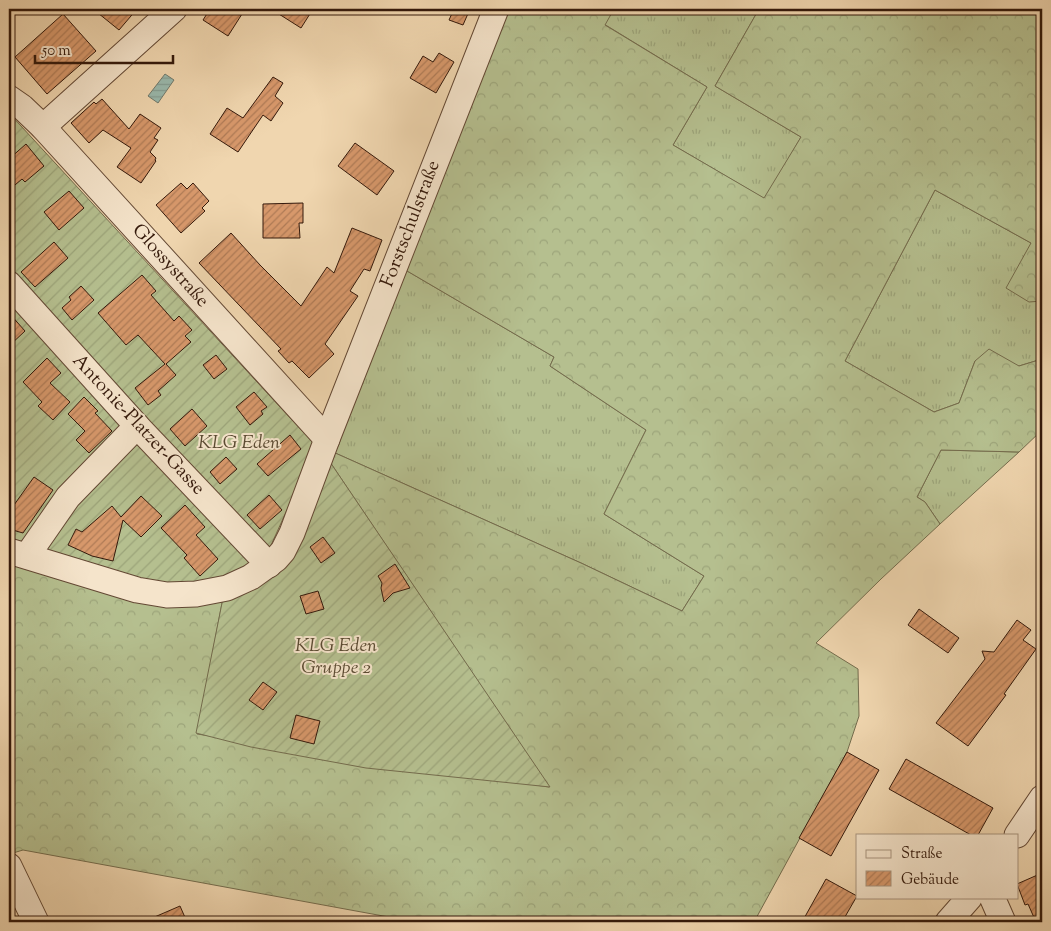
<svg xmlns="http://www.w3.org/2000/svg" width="1051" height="931" font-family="'Sorts Mill Goudy',serif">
	<defs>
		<pattern id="grass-tufts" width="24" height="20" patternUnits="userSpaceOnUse" patternTransform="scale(1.25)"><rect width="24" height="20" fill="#b5bf8f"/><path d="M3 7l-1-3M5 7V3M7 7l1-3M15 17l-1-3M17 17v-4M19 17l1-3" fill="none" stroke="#9ca47a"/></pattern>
		<pattern id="forest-crowns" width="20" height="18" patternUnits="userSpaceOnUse" patternTransform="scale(1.25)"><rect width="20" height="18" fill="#b5bf8f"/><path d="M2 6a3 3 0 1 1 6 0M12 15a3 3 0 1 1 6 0" fill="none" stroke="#9ca47a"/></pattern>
		<pattern id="garden-furrows" width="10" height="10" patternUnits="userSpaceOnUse" patternTransform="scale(1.25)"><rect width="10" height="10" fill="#b5bf8f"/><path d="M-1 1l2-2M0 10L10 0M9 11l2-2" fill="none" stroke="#9ca47a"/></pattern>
		<pattern id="water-rules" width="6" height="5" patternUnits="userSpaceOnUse" patternTransform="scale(1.25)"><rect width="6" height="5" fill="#9ab9ad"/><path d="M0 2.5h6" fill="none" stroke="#859e94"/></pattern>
		<pattern id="building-hatch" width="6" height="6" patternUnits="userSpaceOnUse" patternTransform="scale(1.25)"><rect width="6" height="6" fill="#d7986b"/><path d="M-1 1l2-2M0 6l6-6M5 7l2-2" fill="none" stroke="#af7b56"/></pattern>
	</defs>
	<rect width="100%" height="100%" fill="#f0d6af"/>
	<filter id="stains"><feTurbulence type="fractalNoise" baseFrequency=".004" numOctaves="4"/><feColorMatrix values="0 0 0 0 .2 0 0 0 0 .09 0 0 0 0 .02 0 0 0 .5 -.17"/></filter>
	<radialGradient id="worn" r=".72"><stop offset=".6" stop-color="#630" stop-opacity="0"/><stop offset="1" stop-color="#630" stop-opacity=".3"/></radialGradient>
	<g fill="url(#grass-tufts)" stroke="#746c4d">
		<polygon points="614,9 759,9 715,86 801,137 765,199 673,145 707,87 604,24"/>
		<polygon points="935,190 1031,243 1029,301 1042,301 1042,359 1019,366 975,361 959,403 934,412 845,361"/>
		<polygon points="402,268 554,357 550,366 646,430 604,514 704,576 682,611 581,563 333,452"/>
		<polygon points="941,450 1019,452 940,524 925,502 917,497"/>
	</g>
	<polygon fill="url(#forest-crowns)" stroke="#746c4d" points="506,9 614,9 605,25 707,87 673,145 764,198 801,137 715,86 759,9 1042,9 1042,301 1029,302 1006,288 1031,243 935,190 845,361 934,412 959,403 975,361 989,349 1019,366 1042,359 1042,430 1019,452 941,450 917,497 925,502 940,524 881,579 816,643 858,669 859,716 847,752 754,922 416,922 23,850 13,853 9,844 9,559 223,598 197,734 549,787 330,462 333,452 581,563 682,611 704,576 604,514 646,430 550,366 554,357 402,268"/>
	<g fill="url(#garden-furrows)" stroke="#746c4d">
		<polygon points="9,113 316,446 267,554 9,271"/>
		<polygon points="9,297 128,427 26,548 9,542"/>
		<polygon points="137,438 251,563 224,577 168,588 40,552 81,493"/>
		<polygon points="330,462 550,787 366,768 251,747 196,733 223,598 239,592"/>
	</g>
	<polygon fill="url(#water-rules)" stroke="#71796c" points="165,74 174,80 158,103 148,96"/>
	<g fill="url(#building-hatch)" stroke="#34190b">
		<polygon points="93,9 137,9 119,30"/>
		<polygon points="210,9 234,9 242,14 228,36 203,20"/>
		<polygon points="271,9 313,9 301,28"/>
		<polygon points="454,9 470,9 463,25 449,20"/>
		<polygon points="63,14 96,51 47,94 15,57"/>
		<polygon points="439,53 454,62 436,93 410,78 423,56 433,62"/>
		<polygon points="273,77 283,83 275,96 283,103 271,121 263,115 238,152 210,134 227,108 243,118"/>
		<polygon points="102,99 129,129 140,114 161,128 154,138 158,140 150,152 156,158 155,160 156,161 141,183 117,167 131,148 103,130 89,143 71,123 94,102 96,104"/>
		<polygon points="355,143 394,171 377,195 338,166"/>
		<polygon points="26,144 44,166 25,182 22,179 9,190 9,159"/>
		<polygon points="181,183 187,189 193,183 209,201 202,208 205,211 181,233 156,205"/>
		<polygon points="69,191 84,208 59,230 44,212"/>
		<polygon points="303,203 303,223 299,223 300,238 263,238 263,204"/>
		<polygon points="352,228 382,240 370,271 364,269 350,291 358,296 325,344 334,354 309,378 292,361 289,363 278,351 281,349 199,263 231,233 260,265 301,306 327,267 334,273"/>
		<polygon points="54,242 68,258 35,287 21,272"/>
		<polygon points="142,275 156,291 151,295 174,321 179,316 192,330 185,336 191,342 166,364 176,375 158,391 161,395 148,405 135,388 165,364 138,335 126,345 98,313"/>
		<polygon points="81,286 94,300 72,320 62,308 71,300 69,297"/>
		<polygon points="9,313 25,331 9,346"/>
		<polygon points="216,355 227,369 214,379 203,365"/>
		<polygon points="47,358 61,373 50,383 70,402 53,420 38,406 42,402 23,382"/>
		<polygon points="254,392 267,407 261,411 263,414 250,425 236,407"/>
		<polygon points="84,397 98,411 95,413 112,431 89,453 76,440 85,431 68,414"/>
		<polygon points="192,409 207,426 185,446 170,429"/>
		<polygon points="290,435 301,449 268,476 257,464"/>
		<polygon points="226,457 237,469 220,484 210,472"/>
		<polygon points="34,477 53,490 23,533 9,529 9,512"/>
		<polygon points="269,495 282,510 260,529 247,515"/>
		<polygon points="141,496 162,516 141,537 123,520 113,561 92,556 68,545 76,529 82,532 112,506 121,517"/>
		<polygon points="185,505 205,527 196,535 218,559 200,576 184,558 187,555 161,528"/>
		<polygon points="323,537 335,553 321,563 310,547"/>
		<polygon points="395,564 410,588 393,593 384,602 381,588 382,583 378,576"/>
		<polygon points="318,591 324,609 306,614 300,596"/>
		<polygon points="919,609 959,638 948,653 908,625"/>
		<polygon points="1017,620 1031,630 1023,640 1036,649 1004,694 1006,695 968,746 936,723 985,659 982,651 994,652"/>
		<polygon points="263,682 277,692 263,710 249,700"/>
		<polygon points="296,715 320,721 314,744 290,738"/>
		<polygon points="847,752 879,770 831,856 799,838"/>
		<polygon points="906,759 993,808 978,835 971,835 889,789"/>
		<polygon points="1042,873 1042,922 1036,922 1028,904 1025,905 1017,884"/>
		<polygon points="826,879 857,896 842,922 802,922"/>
		<polygon points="180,906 187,922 143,922"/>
	</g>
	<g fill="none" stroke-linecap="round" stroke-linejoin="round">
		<g stroke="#634834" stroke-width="27">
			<g id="minor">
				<polyline points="9,98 22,107 43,127 327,439"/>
				<polyline points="43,127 174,9"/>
				<polyline points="9,284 137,426 269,565"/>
				<polyline points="9,551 137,590 167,595 196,594 227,588 251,577 276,559 283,551 292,533 327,439 496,9"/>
				<polyline points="27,556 68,497 137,426"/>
				<polyline points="1017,835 1042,798"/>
				<polyline points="9,866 36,922"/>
				<polyline points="992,897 1003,922"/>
				<polyline points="948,922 970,897"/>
			</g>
		</g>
		<use href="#minor" stroke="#f5e4cb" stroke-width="25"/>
	</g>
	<g text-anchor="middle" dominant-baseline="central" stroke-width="4" stroke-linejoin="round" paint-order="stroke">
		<g font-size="19" fill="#34190b" stroke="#f5e4cb">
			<text transform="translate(411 224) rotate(-69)">Forstschulstraße</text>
			<text transform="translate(170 266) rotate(48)">Glossystraße</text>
			<text transform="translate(138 425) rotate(47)">Antonie-Platzer-Gasse</text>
		</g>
		<g font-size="19" font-style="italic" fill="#5b4b33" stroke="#f5e4cb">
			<text x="239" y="443">KLG Eden</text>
			<text x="336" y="646">KLG Eden<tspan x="336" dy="22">Gruppe 2</tspan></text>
		</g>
	</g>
	<rect width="1051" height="931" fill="none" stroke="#f0d6af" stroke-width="30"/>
	<rect x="10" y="10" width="1031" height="911" fill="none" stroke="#34190b" stroke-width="2.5"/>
	<rect x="15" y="15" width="1021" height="901" fill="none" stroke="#34190b"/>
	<rect x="856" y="834" width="162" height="65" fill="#f5e4cb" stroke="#a8937e"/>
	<rect x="866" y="850" width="25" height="8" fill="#f5e4cb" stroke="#a8937e"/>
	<text x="901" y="858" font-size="15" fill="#34190b">Straße</text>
	<rect x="866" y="871" width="25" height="15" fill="url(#building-hatch)" stroke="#a8937e"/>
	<text x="901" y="884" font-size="15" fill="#34190b">Gebäude</text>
	<path d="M35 55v8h138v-8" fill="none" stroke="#34190b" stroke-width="2.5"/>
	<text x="42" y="55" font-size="15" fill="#34190b" stroke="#f5e4cb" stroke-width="4" paint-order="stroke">50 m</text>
	<rect width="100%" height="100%" filter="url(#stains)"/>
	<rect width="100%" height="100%" fill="url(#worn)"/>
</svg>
